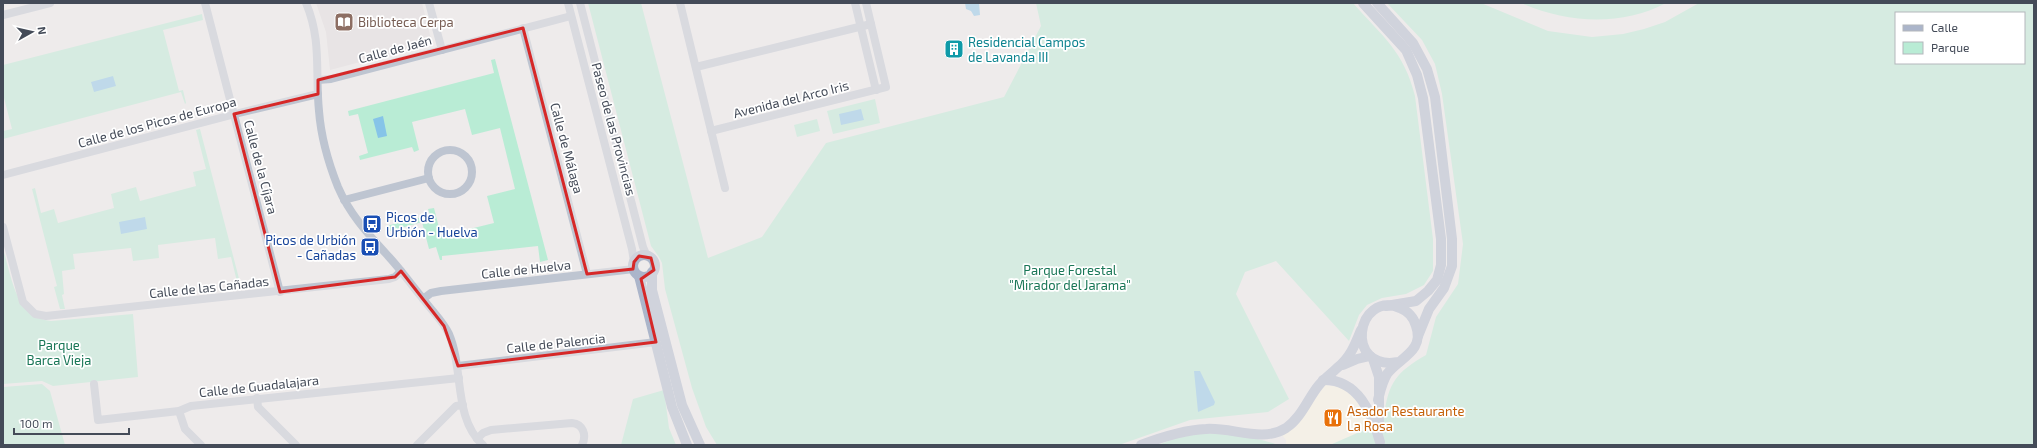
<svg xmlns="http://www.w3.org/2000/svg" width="2037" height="448" font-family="'Exo 2',sans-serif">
	<rect width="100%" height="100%" fill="#eeebeb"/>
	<polygon fill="#faf7e2" points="1325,385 1344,388 1365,410 1371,427 1330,445 1286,445 1286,440 1282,435 1296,427"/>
	<polygon fill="#dfdcdd" points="316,3 422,3 432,43 330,70 326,32"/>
	<g fill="#b9ecd5" fill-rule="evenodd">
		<path d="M588,3H641L708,258L762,237L826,143L1004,97L1041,26L1036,3H1353C1382,36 1404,51 1415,96L1433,239V271L1424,285L1406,294L1382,298L1367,305L1359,315L1349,341L1276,261L1245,272L1236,294L1289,399L1268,412L1190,420L1119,445H717L706,427L692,388L665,289L662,263L659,257L651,246Z"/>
		<path d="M1387,3H1481L1548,31L1592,37L1623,34L1644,29L1665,22L1699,3H2034V445H1330L1371,427L1384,417C1388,382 1397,372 1426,355L1436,317L1458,284L1463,244L1442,94L1435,64L1422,40ZM1896,13H2024V63H1896Z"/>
		<path d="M1521,3H1666C1621,27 1566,23 1521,3Z"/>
		<polygon points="202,14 203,20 163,30 179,91 183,90 186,103 185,104 181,92 3,139 3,131 12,129 3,94 3,65"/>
		<polygon points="495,59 548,260 540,262 538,246 442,256 442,260 440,260 436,247 429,249 422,222 387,232 386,226 430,215 428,209 434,208 441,236 494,223 487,196 515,189 500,128 472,135 465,109 412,122 419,150 414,152 412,147 360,160 359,156 368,153 358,114 349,116 348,111 494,73 491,60"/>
		<polygon points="875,99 880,123 833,134 827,111"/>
		<polygon points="817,119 820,131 797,137 794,125"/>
		<polygon points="200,129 242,290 239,290 231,257 218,259 215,238 158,245 159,258 133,261 131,248 73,254 75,269 62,271 64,294 62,295 65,309 60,309 54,287 57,286 32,189 35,188 41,213 54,209 58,223 114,208 111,194 136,187 140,201 196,186 193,172 206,169 196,130"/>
		<path d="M3,249C12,277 15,318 51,321L133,314L138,377L53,386L42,381L3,384Z"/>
		<polygon points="42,384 50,391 65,445 3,445 3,387"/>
		<polygon points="664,390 669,428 676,445 621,445 633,399"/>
		<path d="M1203,433C1229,434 1254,436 1278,445H1158L1176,438Z"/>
	</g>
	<g fill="#86c4e8">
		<polygon points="965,3 979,3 980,15 974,16 971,11 966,9"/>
		<polygon points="113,76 116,86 94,92 91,82"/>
		<polygon points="861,109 864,120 841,125 839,114"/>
		<polygon points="383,116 387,136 378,138 373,119"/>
		<polygon points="145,217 147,229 121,234 119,222"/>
		<polygon points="1194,371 1200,371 1215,402 1214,405 1198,412"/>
	</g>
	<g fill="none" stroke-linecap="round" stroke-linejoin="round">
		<g stroke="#bec5d1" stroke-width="8">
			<polyline points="205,3 280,292"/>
			<path d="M306,3C322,41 315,72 319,111C321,137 328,162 338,187C350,215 369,235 389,257C402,271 412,286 424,300C432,311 443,321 449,334C464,369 453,418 483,445"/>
			<polyline points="429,3 442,50"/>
			<polyline points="568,3 632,249 634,262"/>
			<polyline points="580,3 643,247 647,256"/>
			<polyline points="680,3 725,188"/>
			<polyline points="855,3 876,90"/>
			<polyline points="3,15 50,3"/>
			<polyline points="523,28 587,274"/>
			<polyline points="696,67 871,24"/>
			<polyline points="318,80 331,79 571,16"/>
			<polyline points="711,131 886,87 866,3"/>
			<circle cx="450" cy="172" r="22"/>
			<polyline points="3,175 239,113 318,94"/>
			<polyline points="344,200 429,178"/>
			<polyline points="3,227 23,302 35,314 46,316 389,279 395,277 401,271"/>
			<polyline points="423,299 431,293 441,291 634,269"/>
			<polyline points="458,366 656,342"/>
			<polyline points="94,384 98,420 179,411 191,406 459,378"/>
			<polyline points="257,398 258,407 296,445"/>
			<polyline points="179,411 185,429 201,445"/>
			<path d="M477,439L483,433L491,430L572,423C583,424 587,435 582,445"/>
			<polyline points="417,445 456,406 463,405"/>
		</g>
		<g stroke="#abb5ca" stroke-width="10">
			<polyline points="1363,3 1406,50 1417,75 1423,98 1441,239 1441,265 1437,280 1428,291 1416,301 1386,306"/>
			<polyline points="1377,3 1413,43 1427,69 1435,97 1452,239 1452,266 1444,288 1429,309 1418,336"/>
			<circle cx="644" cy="266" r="11"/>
			<polyline points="652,272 652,290 682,405 700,445"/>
			<polyline points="639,276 672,407 687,445"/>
			<polyline points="1373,359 1379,377 1379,426"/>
			<polyline points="1343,365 1357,359 1370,356"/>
			<path d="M1323,380C1358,379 1372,413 1380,442"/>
			<path d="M1378,400C1380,392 1382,382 1387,374C1399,358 1425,351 1416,326C1414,318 1408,311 1400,308C1356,290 1343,372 1399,362"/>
			<path d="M1141,445C1162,437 1184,430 1206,429C1232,427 1263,443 1286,428C1302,417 1308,398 1319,385C1325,378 1331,374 1337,368C1350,358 1355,345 1361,330"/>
		</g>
	</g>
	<path d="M0 0H2037V448H0ZM523,28L587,274L633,269L634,262L639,256L651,258L654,270L641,279L656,342L458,366L444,326L401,271L395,277L280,292L234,114L318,94V80Z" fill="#eeebeb" fill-opacity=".55" fill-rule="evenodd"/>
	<path fill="none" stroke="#d62828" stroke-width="3" stroke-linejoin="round" d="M523,28L587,274L633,269L634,262L639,256L651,258L654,270L641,279L656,342L458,366L444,326L401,271L395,277L280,292L234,114L318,94V80Z"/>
	<defs>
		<g id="library-square" transform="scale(1)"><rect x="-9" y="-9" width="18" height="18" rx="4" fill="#8d6e63" stroke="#fff"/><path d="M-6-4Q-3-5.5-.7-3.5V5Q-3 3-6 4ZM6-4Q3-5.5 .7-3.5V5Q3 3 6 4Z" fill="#fff"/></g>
		<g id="building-square" transform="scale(1)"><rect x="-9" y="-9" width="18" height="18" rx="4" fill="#0f9aa8" stroke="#fff"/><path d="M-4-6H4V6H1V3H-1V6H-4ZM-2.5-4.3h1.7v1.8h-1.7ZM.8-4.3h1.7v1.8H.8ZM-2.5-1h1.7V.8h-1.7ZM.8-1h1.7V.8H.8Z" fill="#fff"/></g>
		<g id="bus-square" transform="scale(1)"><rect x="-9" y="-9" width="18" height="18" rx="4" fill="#1a4fb4" stroke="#fff"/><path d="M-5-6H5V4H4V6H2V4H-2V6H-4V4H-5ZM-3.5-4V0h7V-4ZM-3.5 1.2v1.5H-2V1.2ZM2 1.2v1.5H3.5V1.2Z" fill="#fff"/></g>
		<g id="restaurant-square" transform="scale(1)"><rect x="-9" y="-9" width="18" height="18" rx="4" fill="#e8710a" stroke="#fff"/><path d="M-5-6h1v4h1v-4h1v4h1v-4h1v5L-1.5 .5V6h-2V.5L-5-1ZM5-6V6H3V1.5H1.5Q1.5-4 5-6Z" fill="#fff"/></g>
	</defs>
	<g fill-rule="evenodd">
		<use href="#library-square" x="344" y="22"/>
		<use href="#building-square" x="954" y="49"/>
		<use href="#bus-square" x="372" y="224"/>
		<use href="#bus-square" x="370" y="247"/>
		<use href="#restaurant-square" x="1333" y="418"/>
	</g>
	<g text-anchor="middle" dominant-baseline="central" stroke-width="3.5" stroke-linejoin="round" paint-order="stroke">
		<g font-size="13" fill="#785e54" stroke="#fff" text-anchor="start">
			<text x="358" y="22">Biblioteca Cerpa</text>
		</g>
		<g font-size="13" fill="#0d838f" stroke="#fff" text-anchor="start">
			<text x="968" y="42">Residencial Campos<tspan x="968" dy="15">de Lavanda III</tspan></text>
		</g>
		<g font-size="13" fill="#444b58" stroke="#fff">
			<text transform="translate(395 49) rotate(-15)">Calle de Jaén</text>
			<text transform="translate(791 99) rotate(-14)">Avenida del Arco Iris</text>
			<text transform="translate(157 122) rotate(-15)">Calle de los Picos de Europa</text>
			<text transform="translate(614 129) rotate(75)">Paseo de las Provincias</text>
			<text transform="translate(567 148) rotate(75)">Calle de Málaga</text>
			<text transform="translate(261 167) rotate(75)">Calle de la Cíjara</text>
			<text transform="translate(526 269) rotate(-6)">Calle de Huelva</text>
			<text transform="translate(209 287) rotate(-6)">Calle de las Cañadas</text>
			<text transform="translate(556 343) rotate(-6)">Calle de Palencia</text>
			<text transform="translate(259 386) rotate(-6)">Calle de Guadalajara</text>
		</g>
		<g font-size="13" fill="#164399" stroke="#fff" text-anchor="start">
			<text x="386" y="217">Picos de<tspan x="386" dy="15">Urbión - Huelva</tspan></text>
			<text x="356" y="240" text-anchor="end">Picos de Urbión<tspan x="356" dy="15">- Cañadas</tspan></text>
		</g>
		<g font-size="13" fill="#187656" stroke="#fff">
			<text x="1070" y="270">Parque Forestal<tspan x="1070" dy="15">"Mirador del Jarama"</tspan></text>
			<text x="59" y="345">Parque<tspan x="59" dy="15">Barca Vieja</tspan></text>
		</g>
		<g font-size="13" fill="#c56008" stroke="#fff" text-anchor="start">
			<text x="1347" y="411">Asador Restaurante<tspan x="1347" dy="15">La Rosa</tspan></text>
		</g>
	</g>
	<rect width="2037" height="448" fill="none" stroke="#444b58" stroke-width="8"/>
	<rect x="1895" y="12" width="130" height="52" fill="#ffffff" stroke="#b4b7bc"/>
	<rect x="1903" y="25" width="20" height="6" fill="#abb5ca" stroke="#b4b7bc"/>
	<text x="1931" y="32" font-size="12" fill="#444b58">Calle</text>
	<rect x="1903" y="42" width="20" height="12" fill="#b9ecd5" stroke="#b4b7bc"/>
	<text x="1931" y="52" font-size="12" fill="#444b58">Parque</text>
	<g transform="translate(32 32) rotate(82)" stroke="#ffffff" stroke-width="3" paint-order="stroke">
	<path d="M0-3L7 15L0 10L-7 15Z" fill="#444b58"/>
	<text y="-6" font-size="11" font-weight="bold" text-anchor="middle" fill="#444b58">N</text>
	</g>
	<path d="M14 428v6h115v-6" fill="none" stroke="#444b58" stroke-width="2"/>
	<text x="20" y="428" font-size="12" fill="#444b58" stroke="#ffffff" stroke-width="3" paint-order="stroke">100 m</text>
</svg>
